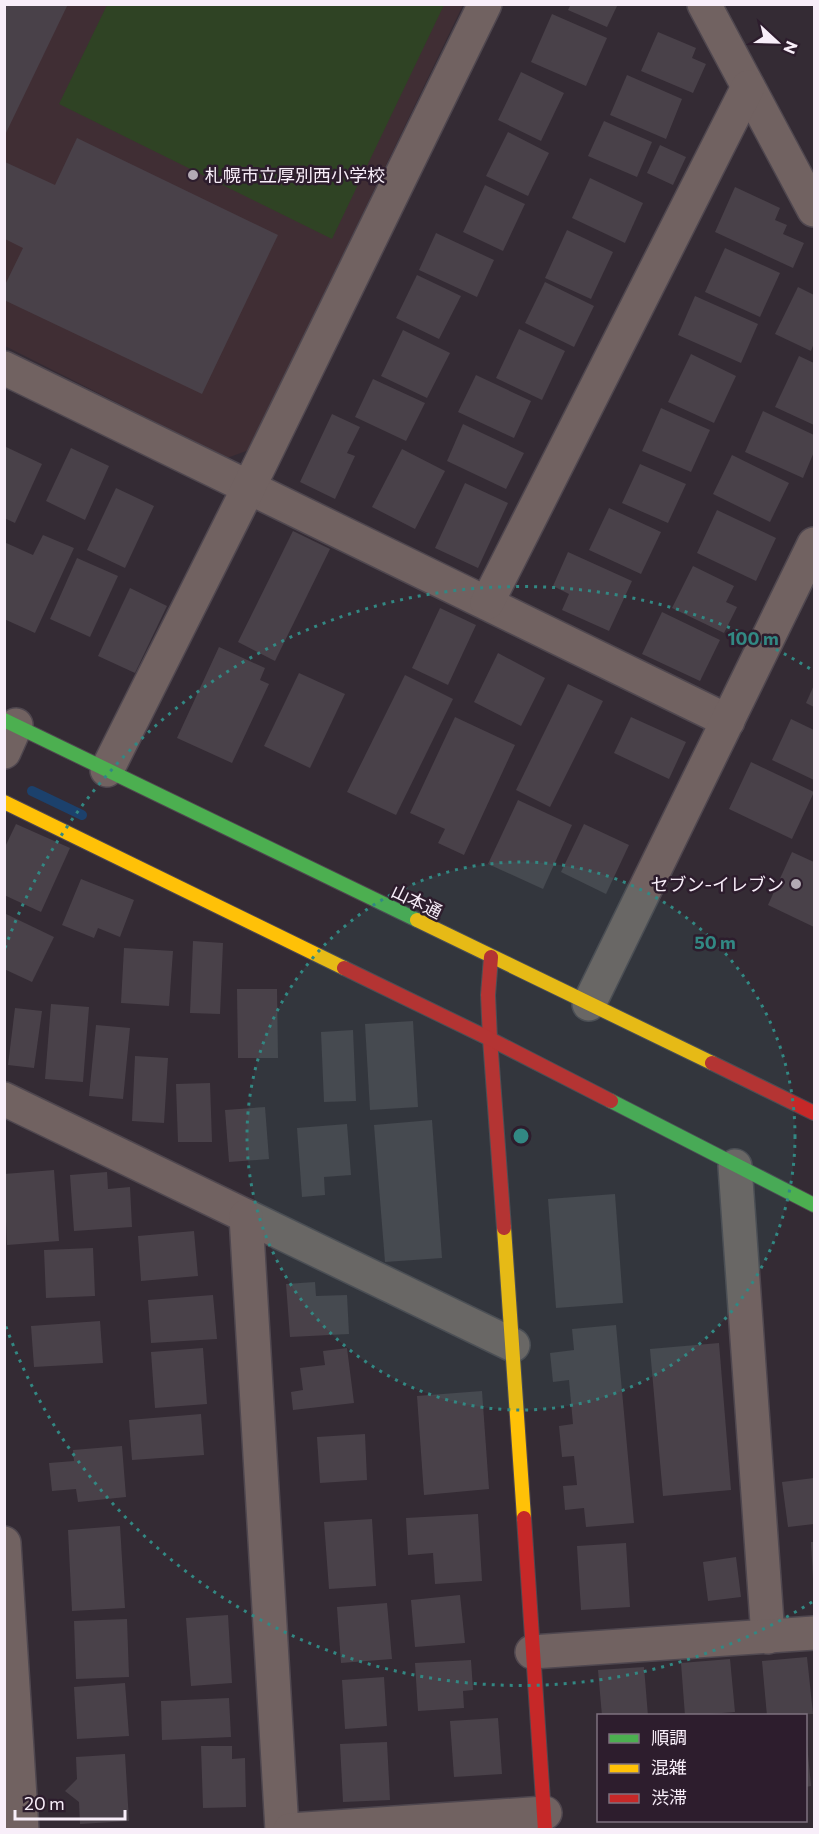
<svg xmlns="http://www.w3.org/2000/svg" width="819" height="1834" font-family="Commissioner,'Noto Sans JP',sans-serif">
	<rect width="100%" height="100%" fill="#342b34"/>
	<polygon fill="#402e34" points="4,5 463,5 249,450 227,458 5,346"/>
	<polygon fill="#2f4324" points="107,5 107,4 444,5 332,239 59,104"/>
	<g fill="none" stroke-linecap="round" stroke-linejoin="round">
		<polyline stroke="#1c416c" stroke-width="10" points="32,791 82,815"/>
	</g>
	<g fill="#494149">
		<polygon points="4,4 68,4 4,137"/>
		<polygon points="571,4 618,4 607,27 568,10"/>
		<polygon points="552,14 607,38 586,86 531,62"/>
		<polygon points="658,32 696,48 692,58 706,64 693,93 641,71"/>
		<polygon points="521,72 564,93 541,141 498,120"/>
		<polygon points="627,75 682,99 666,139 610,115"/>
		<polygon points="604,121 652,142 637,177 588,156"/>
		<polygon points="508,132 549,153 528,196 486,176"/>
		<polygon points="77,138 278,235 202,394 4,300 4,287 23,248 5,239 5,162 55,185"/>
		<polygon points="660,145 686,157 673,185 647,173"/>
		<polygon points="590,178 643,203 625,243 572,218"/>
		<polygon points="485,185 525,204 503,251 463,232"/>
		<polygon points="735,187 780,208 775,220 787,225 783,234 804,243 793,268 715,232"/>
		<polygon points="567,230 613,252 591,299 545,278"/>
		<polygon points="436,233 494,260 477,297 419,270"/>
		<polygon points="725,248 780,273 760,317 705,292"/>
		<polygon points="417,275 461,296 439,339 396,318"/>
		<polygon points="545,282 594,306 574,347 525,323"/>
		<polygon points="798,287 814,295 814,343 811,351 775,334"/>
		<polygon points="695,296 758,324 741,363 678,335"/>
		<polygon points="519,329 565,351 542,400 496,378"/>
		<polygon points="403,330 450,353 427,398 381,376"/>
		<polygon points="691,354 736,376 714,423 668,402"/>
		<polygon points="799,356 814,363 814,425 775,407"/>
		<polygon points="476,375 531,401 514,438 458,412"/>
		<polygon points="373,379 425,403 406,441 355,417"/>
		<polygon points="661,408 710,430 691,472 642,451"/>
		<polygon points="763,411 814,435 814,452 803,478 745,452"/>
		<polygon points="332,414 360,427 347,453 355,456 335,499 300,482"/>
		<polygon points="463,424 524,453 506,489 447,461"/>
		<polygon points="4,446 42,464 15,523 4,518"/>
		<polygon points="71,448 109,466 85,520 46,501"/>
		<polygon points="402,449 445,471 415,529 372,507"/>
		<polygon points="732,455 789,483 770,522 713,494"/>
		<polygon points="640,464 686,484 668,523 622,503"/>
		<polygon points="465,483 508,503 478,568 435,548"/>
		<polygon points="116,488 154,506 125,568 87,550"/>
		<polygon points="609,508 661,532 641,574 589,550"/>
		<polygon points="717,510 776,538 756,581 697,553"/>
		<polygon points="293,531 330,549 275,661 238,642"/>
		<polygon points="43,535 74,548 35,633 4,619 4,542 33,555"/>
		<polygon points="568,552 632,581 609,631 562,610 569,594 553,586"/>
		<polygon points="77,558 118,576 90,637 50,619"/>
		<polygon points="693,566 734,586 726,602 737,607 724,633 672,608"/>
		<polygon points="130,588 167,606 135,673 98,656"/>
		<polygon points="440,608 476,625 448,685 412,668"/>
		<polygon points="662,612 720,640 700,681 642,654"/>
		<polygon points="219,647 265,668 260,680 269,684 232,763 177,738"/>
		<polygon points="498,653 545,678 521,726 474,702"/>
		<polygon points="299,673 345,694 310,768 264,746"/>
		<polygon points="405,675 453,699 396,815 347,792"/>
		<polygon points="568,684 603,701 550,807 516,790"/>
		<polygon points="814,685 814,707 806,703"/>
		<polygon points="455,717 515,745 464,855 438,843 445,829 410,813"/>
		<polygon points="631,717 686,742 669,779 614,753"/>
		<polygon points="791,719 814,730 814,780 772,760"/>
		<polygon points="751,762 814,792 792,839 729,809"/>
		<polygon points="518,800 572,825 543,889 488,864"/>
		<polygon points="16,824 70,848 41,912 4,895 4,849"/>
		<polygon points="584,824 629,845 606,894 561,872"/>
		<polygon points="792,852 814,862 814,927 768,905"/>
		<polygon points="81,879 134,900 120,937 98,928 94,938 62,925"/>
		<polygon points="4,913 54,937 32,982 4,969"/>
		<polygon points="193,941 223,943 220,1014 190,1013"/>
		<polygon points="124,948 173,951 169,1006 121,1003"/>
		<polygon points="237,989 277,989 278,1058 238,1058"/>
		<polygon points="51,1004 89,1007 83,1082 45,1079"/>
		<polygon points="15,1008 42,1011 34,1068 8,1065"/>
		<polygon points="413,1021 418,1107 370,1110 365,1024"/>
		<polygon points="96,1025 130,1028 123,1099 89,1096"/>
		<polygon points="353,1030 356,1101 324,1102 321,1032"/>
		<polygon points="135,1056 168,1058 164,1123 132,1121"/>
		<polygon points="210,1083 212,1142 178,1142 176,1084"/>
		<polygon points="265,1107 269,1159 229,1162 225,1110"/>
		<polygon points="432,1120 442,1258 385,1262 374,1125"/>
		<polygon points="347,1124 351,1175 324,1177 325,1195 302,1197 297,1128"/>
		<polygon points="54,1170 59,1241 7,1245 4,1174"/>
		<polygon points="107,1172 108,1189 130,1187 132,1227 74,1231 70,1175"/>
		<polygon points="615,1194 623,1303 556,1308 548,1199"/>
		<polygon points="194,1231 198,1276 141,1281 138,1236"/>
		<polygon points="93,1248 95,1296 46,1298 44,1250"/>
		<polygon points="315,1282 316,1296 347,1295 349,1334 290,1337 286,1284"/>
		<polygon points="213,1295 217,1339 151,1343 148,1300"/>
		<polygon points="100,1321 103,1363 34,1367 31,1326"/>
		<polygon points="616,1325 634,1523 586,1527 584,1508 565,1510 563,1486 577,1485 574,1456 562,1457 559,1426 573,1424 569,1380 553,1382 550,1353 574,1350 572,1329"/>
		<polygon points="719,1343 731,1490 663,1496 650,1349"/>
		<polygon points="203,1348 207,1404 155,1408 151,1352"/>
		<polygon points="347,1348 354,1403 293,1410 291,1392 303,1390 300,1368 325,1365 323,1351"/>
		<polygon points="482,1391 489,1489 424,1495 417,1396"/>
		<polygon points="201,1414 204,1455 132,1460 129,1420"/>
		<polygon points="365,1434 367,1480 320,1483 317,1437"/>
		<polygon points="122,1446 126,1497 78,1502 76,1489 52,1491 49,1463 74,1461 73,1450"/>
		<polygon points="814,1478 814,1524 788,1527 782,1482"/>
		<polygon points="478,1514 482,1581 435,1584 433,1553 408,1555 406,1518"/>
		<polygon points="372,1519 376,1586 329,1589 324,1522"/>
		<polygon points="120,1526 125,1608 72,1611 68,1530"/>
		<polygon points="811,1542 814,1542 814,1579 813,1579"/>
		<polygon points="626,1543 630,1607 581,1610 577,1546"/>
		<polygon points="736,1557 741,1597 708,1601 703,1562"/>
		<polygon points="460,1595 465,1643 415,1647 411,1600"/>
		<polygon points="387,1603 392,1659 341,1663 337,1607"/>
		<polygon points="228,1615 232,1683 191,1686 186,1618"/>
		<polygon points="127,1619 129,1677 76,1679 74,1621"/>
		<polygon points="807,1657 813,1714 767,1716 762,1661"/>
		<polygon points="730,1659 735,1712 685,1716 681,1663"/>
		<polygon points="471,1660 473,1690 463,1691 464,1708 418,1711 415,1663"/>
		<polygon points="644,1667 648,1716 602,1716 598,1670"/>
		<polygon points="384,1677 387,1726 345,1729 342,1680"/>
		<polygon points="125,1683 129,1736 77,1739 74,1687"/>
		<polygon points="229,1698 231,1737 162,1740 161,1701"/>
		<polygon points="498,1718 502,1774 454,1777 450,1721"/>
		<polygon points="387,1742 390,1800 343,1802 340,1744"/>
		<polygon points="806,1744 807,1744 811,1786 806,1787"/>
		<polygon points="201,1746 232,1746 232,1759 245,1758 246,1807 203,1808"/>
		<polygon points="125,1754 129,1821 80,1824 79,1802 65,1791 77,1779 76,1757"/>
	</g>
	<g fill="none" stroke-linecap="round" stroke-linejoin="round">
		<g stroke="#4f474f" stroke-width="36">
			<g id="street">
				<polyline points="704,4 814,210"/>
				<polyline points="4,368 728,721"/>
				<polyline points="487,603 748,87"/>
				<polyline points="4,752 16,725"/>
				<polyline points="107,770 249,487 485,4"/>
				<polyline points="589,1004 814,544"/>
				<polyline points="4,1099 513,1345"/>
				<polyline points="735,1166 768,1637"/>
				<polyline points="246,1216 282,1830"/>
				<polyline points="4,1543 22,1830"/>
				<polyline points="532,1652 814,1633"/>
				<polyline points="290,1830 545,1813"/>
			</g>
		</g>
		<g stroke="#4f474f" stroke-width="16">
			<g id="fast">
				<polyline points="4,720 417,920"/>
				<polyline points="611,1101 814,1205"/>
			</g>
		</g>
		<g stroke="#4f474f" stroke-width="16">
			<g id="slow">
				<polyline points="4,802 344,968"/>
				<polyline points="417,920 712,1063"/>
				<polyline points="504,1228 524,1518"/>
			</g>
		</g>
		<g stroke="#4f474f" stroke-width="16">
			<g id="jam">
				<polyline points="491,957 488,995 490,1039 504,1228"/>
				<polyline points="344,968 490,1039 611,1101"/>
				<polyline points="712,1063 814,1113"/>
				<polyline points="524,1518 545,1830"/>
			</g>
		</g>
		<use href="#street" stroke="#716261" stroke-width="33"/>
		<use href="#fast" stroke="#4caf50" stroke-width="14"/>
		<use href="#slow" stroke="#ffc107" stroke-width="14"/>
		<use href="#jam" stroke="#c62828" stroke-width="14"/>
	</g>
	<circle cx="521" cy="1136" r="274" fill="#328883" fill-opacity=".12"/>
	<g fill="none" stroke="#328883" stroke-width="3" stroke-dasharray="3 6">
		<circle cx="521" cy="1136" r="274"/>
		<path d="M812 1602A549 549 0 0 1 5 1324M5 948A549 549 0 0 1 812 670"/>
	</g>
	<g fill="#b3aab4" stroke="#2d1d2d" stroke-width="2">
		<circle cx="193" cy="175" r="6"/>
		<circle cx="796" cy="884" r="6"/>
	</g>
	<g text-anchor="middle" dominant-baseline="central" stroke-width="5" stroke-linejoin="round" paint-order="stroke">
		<g font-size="18" fill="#f8eef9" stroke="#2d1d2d" text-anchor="start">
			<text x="205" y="175">札幌市立厚別西小学校</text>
			<text x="784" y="884" text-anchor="end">セブン-イレブン</text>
		</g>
		<g font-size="18" fill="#f8eef9" stroke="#2d1d2d">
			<text transform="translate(417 901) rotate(26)">山本通</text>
		</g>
	</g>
	<circle cx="521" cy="1136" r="9" fill="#328883" stroke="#2d1d2d" stroke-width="3"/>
	<g font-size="18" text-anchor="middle" font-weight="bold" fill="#328883" stroke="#2d1d2d" stroke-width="5" stroke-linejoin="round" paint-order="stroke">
		<text x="753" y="645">100 m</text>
		<text x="715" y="949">50 m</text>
	</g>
	<rect width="819" height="1834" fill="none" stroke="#f8eef9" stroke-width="12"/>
	<rect x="597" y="1714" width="210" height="108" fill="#2d1d2d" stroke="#7e717f" stroke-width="1.5"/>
	<rect x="609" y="1734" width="30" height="9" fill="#4caf50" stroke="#7e717f" stroke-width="1.5"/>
	<text x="651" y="1744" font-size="18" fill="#f8eef9">順調</text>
	<rect x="609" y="1764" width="30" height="9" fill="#ffc107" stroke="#7e717f" stroke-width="1.5"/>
	<text x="651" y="1774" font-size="18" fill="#f8eef9">混雑</text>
	<rect x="609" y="1794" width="30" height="9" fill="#c62828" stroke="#7e717f" stroke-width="1.5"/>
	<text x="651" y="1804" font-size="18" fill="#f8eef9">渋滞</text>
	<g transform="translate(777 42) rotate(112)" stroke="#2d1d2d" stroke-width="4.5" paint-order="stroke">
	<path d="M0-4.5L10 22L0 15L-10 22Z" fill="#f8eef9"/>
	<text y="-9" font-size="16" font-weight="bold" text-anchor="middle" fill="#f8eef9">N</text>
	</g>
	<path d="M15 1810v9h110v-9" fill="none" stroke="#f8eef9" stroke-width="3"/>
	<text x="24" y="1810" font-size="18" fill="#f8eef9" stroke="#2d1d2d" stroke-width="4.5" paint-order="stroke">20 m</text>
</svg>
